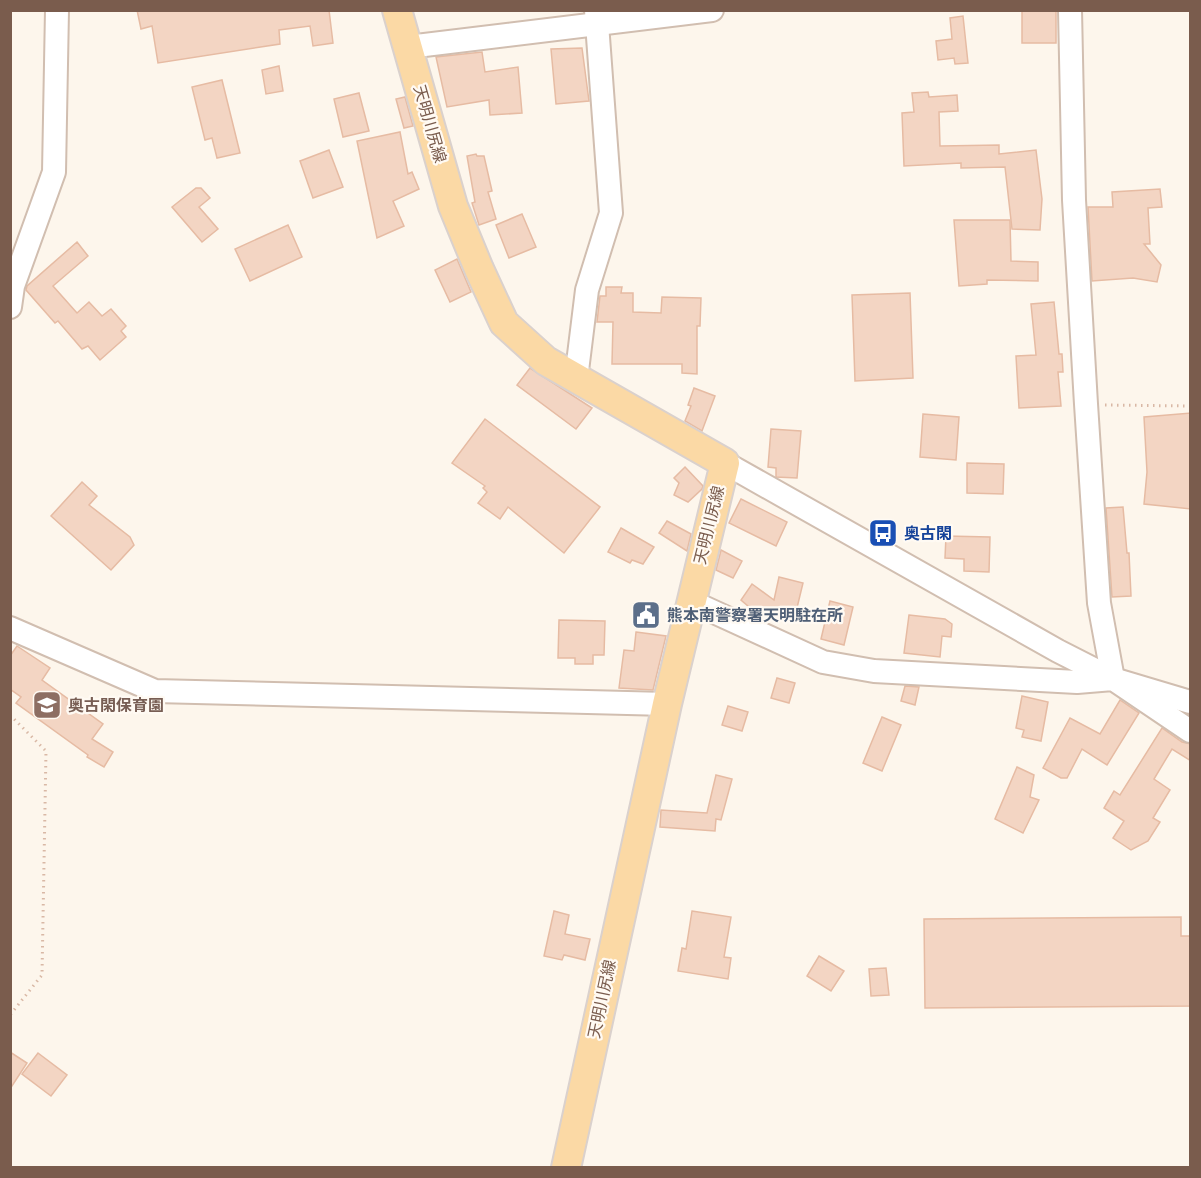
<svg xmlns="http://www.w3.org/2000/svg" width="1201" height="1178" font-family="'Work Sans','Noto Sans JP',sans-serif">
	<rect width="100%" height="100%" fill="#fdf6ec"/>
	<g fill="#f3d5c3" stroke="#e6bba3" stroke-width="1.5">
		<polygon points="137,10 329,10 333,43 313,46 310,26 279,30 280,44 158,63 152,26 141,29"/>
		<rect x="1022" y="10" width="34" height="33"/>
		<polygon points="963,16 968,63 955,64 954,58 938,60 936,41 952,39 950,18"/>
		<polygon points="582,48 589,101 556,104 551,49"/>
		<polygon points="482,52 485,72 518,67 522,113 490,115 489,100 447,107 436,57"/>
		<polygon points="279,66 283,91 266,94 262,70"/>
		<polygon points="222,80 240,153 217,158 212,138 205,140 192,87"/>
		<polygon points="928,92 929,97 957,95 958,111 939,112 940,146 999,145 999,154 1036,150 1042,199 1040,230 1012,229 1005,167 961,168 961,163 904,166 902,113 914,112 912,93"/>
		<polygon points="359,93 369,131 343,137 334,99"/>
		<polygon points="405,97 413,126 404,128 396,99"/>
		<polygon points="400,132 408,174 412,172 419,189 393,201 404,226 377,238 357,141"/>
		<polygon points="329,150 343,187 313,198 300,161"/>
		<polygon points="476,154 477,156 484,156 492,191 488,192 496,219 479,225 472,203 475,202 467,156"/>
		<polygon points="196,188 201,188 210,198 199,207 218,229 202,242 172,207"/>
		<polygon points="1160,189 1162,207 1148,208 1150,244 1144,244 1161,265 1157,282 1133,278 1092,281 1088,207 1113,207 1112,192"/>
		<polygon points="522,214 536,247 509,258 496,225"/>
		<polygon points="954,220 1010,220 1011,261 1038,262 1038,281 987,280 987,284 959,286"/>
		<polygon points="288,225 302,257 250,281 235,249"/>
		<polygon points="77,242 88,256 53,286 77,313 89,302 102,316 111,309 126,326 121,331 126,337 100,360 88,346 82,349 58,321 55,323 26,290 27,286"/>
		<polygon points="457,259 471,292 450,302 435,270"/>
		<polygon points="606,287 622,287 621,293 633,293 633,312 661,313 662,297 701,298 700,326 697,326 697,374 682,373 682,364 612,364 613,322 597,322 600,296 606,296"/>
		<polygon points="910,293 913,378 855,381 852,295"/>
		<polygon points="1054,302 1059,354 1062,354 1063,372 1058,372 1061,406 1019,408 1016,356 1036,355 1031,304"/>
		<polygon points="530,368 592,408 576,429 517,385"/>
		<polygon points="694,388 715,396 702,431 685,421 691,406 688,405"/>
		<polygon points="1191,413 1191,509 1144,504 1147,472 1144,417"/>
		<polygon points="923,414 959,417 956,460 920,457"/>
		<polygon points="485,419 600,507 564,553 508,507 500,519 478,503 487,492 483,488 485,486 452,463"/>
		<polygon points="771,429 801,431 797,478 776,477 776,468 768,467"/>
		<polygon points="967,463 1004,464 1003,494 967,493"/>
		<polygon points="685,467 703,486 702,489 688,502 674,495 679,483 674,478"/>
		<polygon points="82,482 97,496 89,505 130,537 134,545 111,570 51,516"/>
		<polygon points="741,499 787,522 776,546 729,523"/>
		<polygon points="1123,507 1127,553 1129,553 1131,596 1112,597 1106,508"/>
		<polygon points="667,521 691,534 687,551 659,533"/>
		<polygon points="621,528 654,547 643,564 632,560 630,563 608,552"/>
		<polygon points="946,536 990,537 989,572 964,571 964,559 945,558"/>
		<polygon points="721,550 742,561 733,578 716,570"/>
		<polygon points="779,577 803,583 795,616 748,606 741,600 752,584 774,600"/>
		<polygon points="830,601 853,607 844,645 821,639"/>
		<polygon points="909,615 945,619 952,624 951,637 942,636 940,657 904,653"/>
		<polygon points="559,620 605,621 604,655 593,655 593,664 575,664 575,658 558,658"/>
		<polygon points="636,632 666,636 653,690 619,688 624,650 634,651"/>
		<polygon points="17,646 50,668 42,680 103,724 92,739 113,752 104,767 87,757 88,755 16,703 21,697 10,689 10,656"/>
		<polygon points="777,678 795,683 789,703 771,698"/>
		<polygon points="905,686 919,687 915,705 901,701"/>
		<polygon points="1022,696 1048,702 1041,741 1022,737 1024,730 1016,728"/>
		<polygon points="1120,700 1139,713 1107,765 1082,749 1067,778 1061,778 1043,768 1070,718 1100,734"/>
		<polygon points="728,706 748,712 742,731 722,725"/>
		<polygon points="882,717 901,725 882,771 863,763"/>
		<polygon points="1162,728 1182,742 1191,744 1191,761 1172,749 1154,779 1170,790 1153,818 1160,822 1148,841 1131,850 1113,838 1124,821 1104,808 1114,791 1120,795"/>
		<polygon points="1017,767 1034,775 1030,797 1039,800 1023,833 995,819"/>
		<polygon points="716,775 732,779 721,820 716,819 715,831 660,827 661,810 707,813"/>
		<polygon points="554,911 569,915 565,934 590,939 585,960 564,955 562,960 544,956"/>
		<polygon points="692,911 731,917 724,957 731,958 728,979 678,971 682,948 686,949"/>
		<polygon points="1181,917 1181,936 1191,936 1191,1006 925,1008 924,919"/>
		<polygon points="819,956 844,971 831,991 807,976"/>
		<polygon points="886,968 889,995 871,996 869,969"/>
		<polygon points="10,1052 27,1063 10,1089"/>
		<polygon points="38,1053 67,1075 51,1096 22,1074"/>
	</g>
	<g fill="none" stroke-linecap="round" stroke-linejoin="round">
		<g stroke="#d1beb0" stroke-width="26">
			<g id="minor">
				<polyline points="1070,10 1074,200 1086,404 1099,603 1113,679"/>
				<polyline points="408,47 712,10"/>
				<polyline points="10,307 13,286 54,172 57,10"/>
				<polyline points="576,379 587,290 611,213 596,10"/>
				<polyline points="725,463 1058,651 1113,679 1190,702"/>
				<polyline points="690,601 823,662 874,671 1077,682 1113,679 1190,731"/>
				<polyline points="10,628 155,691 667,704"/>
			</g>
		</g>
		<g stroke="#dad1cd" stroke-width="32">
			<polyline id="major" points="397,10 453,206 479,269 504,323 546,361 725,463 667,704 566,1168"/>
		</g>
		<g stroke="#d9b8a5" stroke-width="3" stroke-dasharray="1.5 4.5" stroke-linecap="butt">
			<polyline points="1105,405 1190,406"/>
			<polyline points="10,715 46,751 42,975 10,1015"/>
		</g>
		<use href="#minor" stroke="#fff" stroke-width="22"/>
		<use href="#major" stroke="#fbd9a5" stroke-width="28"/>
	</g>
	<defs>
		<g id="bus-square" transform="scale(1.5)"><rect x="-9" y="-9" width="18" height="18" rx="4" fill="#1a4fb4" stroke="#fffaf3"/><path d="M-5-6H5V4H4V6H2V4H-2V6H-4V4H-5ZM-3.5-4V0h7V-4ZM-3.5 1.2v1.5H-2V1.2ZM2 1.2v1.5H3.5V1.2Z" fill="#fff"/></g>
		<g id="civic-square" transform="scale(1.5)"><rect x="-9" y="-9" width="18" height="18" rx="4" fill="#5c6f8a" stroke="#fffaf3"/><path d="M-.6-6.5H3V-4.5H.6V-3L4-1V1h2V6H-6V1h2V-1L-.6-3ZM-1.2 2.5V6h2.4V2.5Z" fill="#fff"/></g>
		<g id="school-square" transform="scale(1.5)"><rect x="-9" y="-9" width="18" height="18" rx="4" fill="#8d6e63" stroke="#fffaf3"/><path d="M0-5L7-2L0 1L-7-2ZM-4 1L0 2.5L4 1V4Q0 6-4 4Z" fill="#fff"/></g>
	</defs>
	<g fill-rule="evenodd">
		<use href="#bus-square" x="883" y="533"/>
		<use href="#civic-square" x="646" y="615"/>
		<use href="#school-square" x="47" y="705"/>
	</g>
	<g text-anchor="middle" dominant-baseline="central" stroke-width="4.5" stroke-linejoin="round" paint-order="stroke">
		<g font-size="16" fill="#7a5c4d" stroke="#fffaf3">
			<text transform="translate(430 124) rotate(74)">天明川尻線</text>
			<text transform="translate(709 525) rotate(-76)">天明川尻線</text>
			<text transform="translate(602 999) rotate(-78)">天明川尻線</text>
		</g>
		<g font-size="16" font-weight="bold" fill="#164399" stroke="#fffaf3" text-anchor="start">
			<text x="904" y="533">奥古閑</text>
		</g>
		<g font-size="16" font-weight="bold" fill="#4e5e75" stroke="#fffaf3" text-anchor="start">
			<text x="667" y="615">熊本南警察署天明駐在所</text>
		</g>
		<g font-size="16" font-weight="bold" fill="#785e54" stroke="#fffaf3" text-anchor="start">
			<text x="68" y="705">奥古閑保育園</text>
		</g>
	</g>
	<rect width="1201" height="1178" fill="none" stroke="#7a5c4d" stroke-width="24"/>
</svg>
